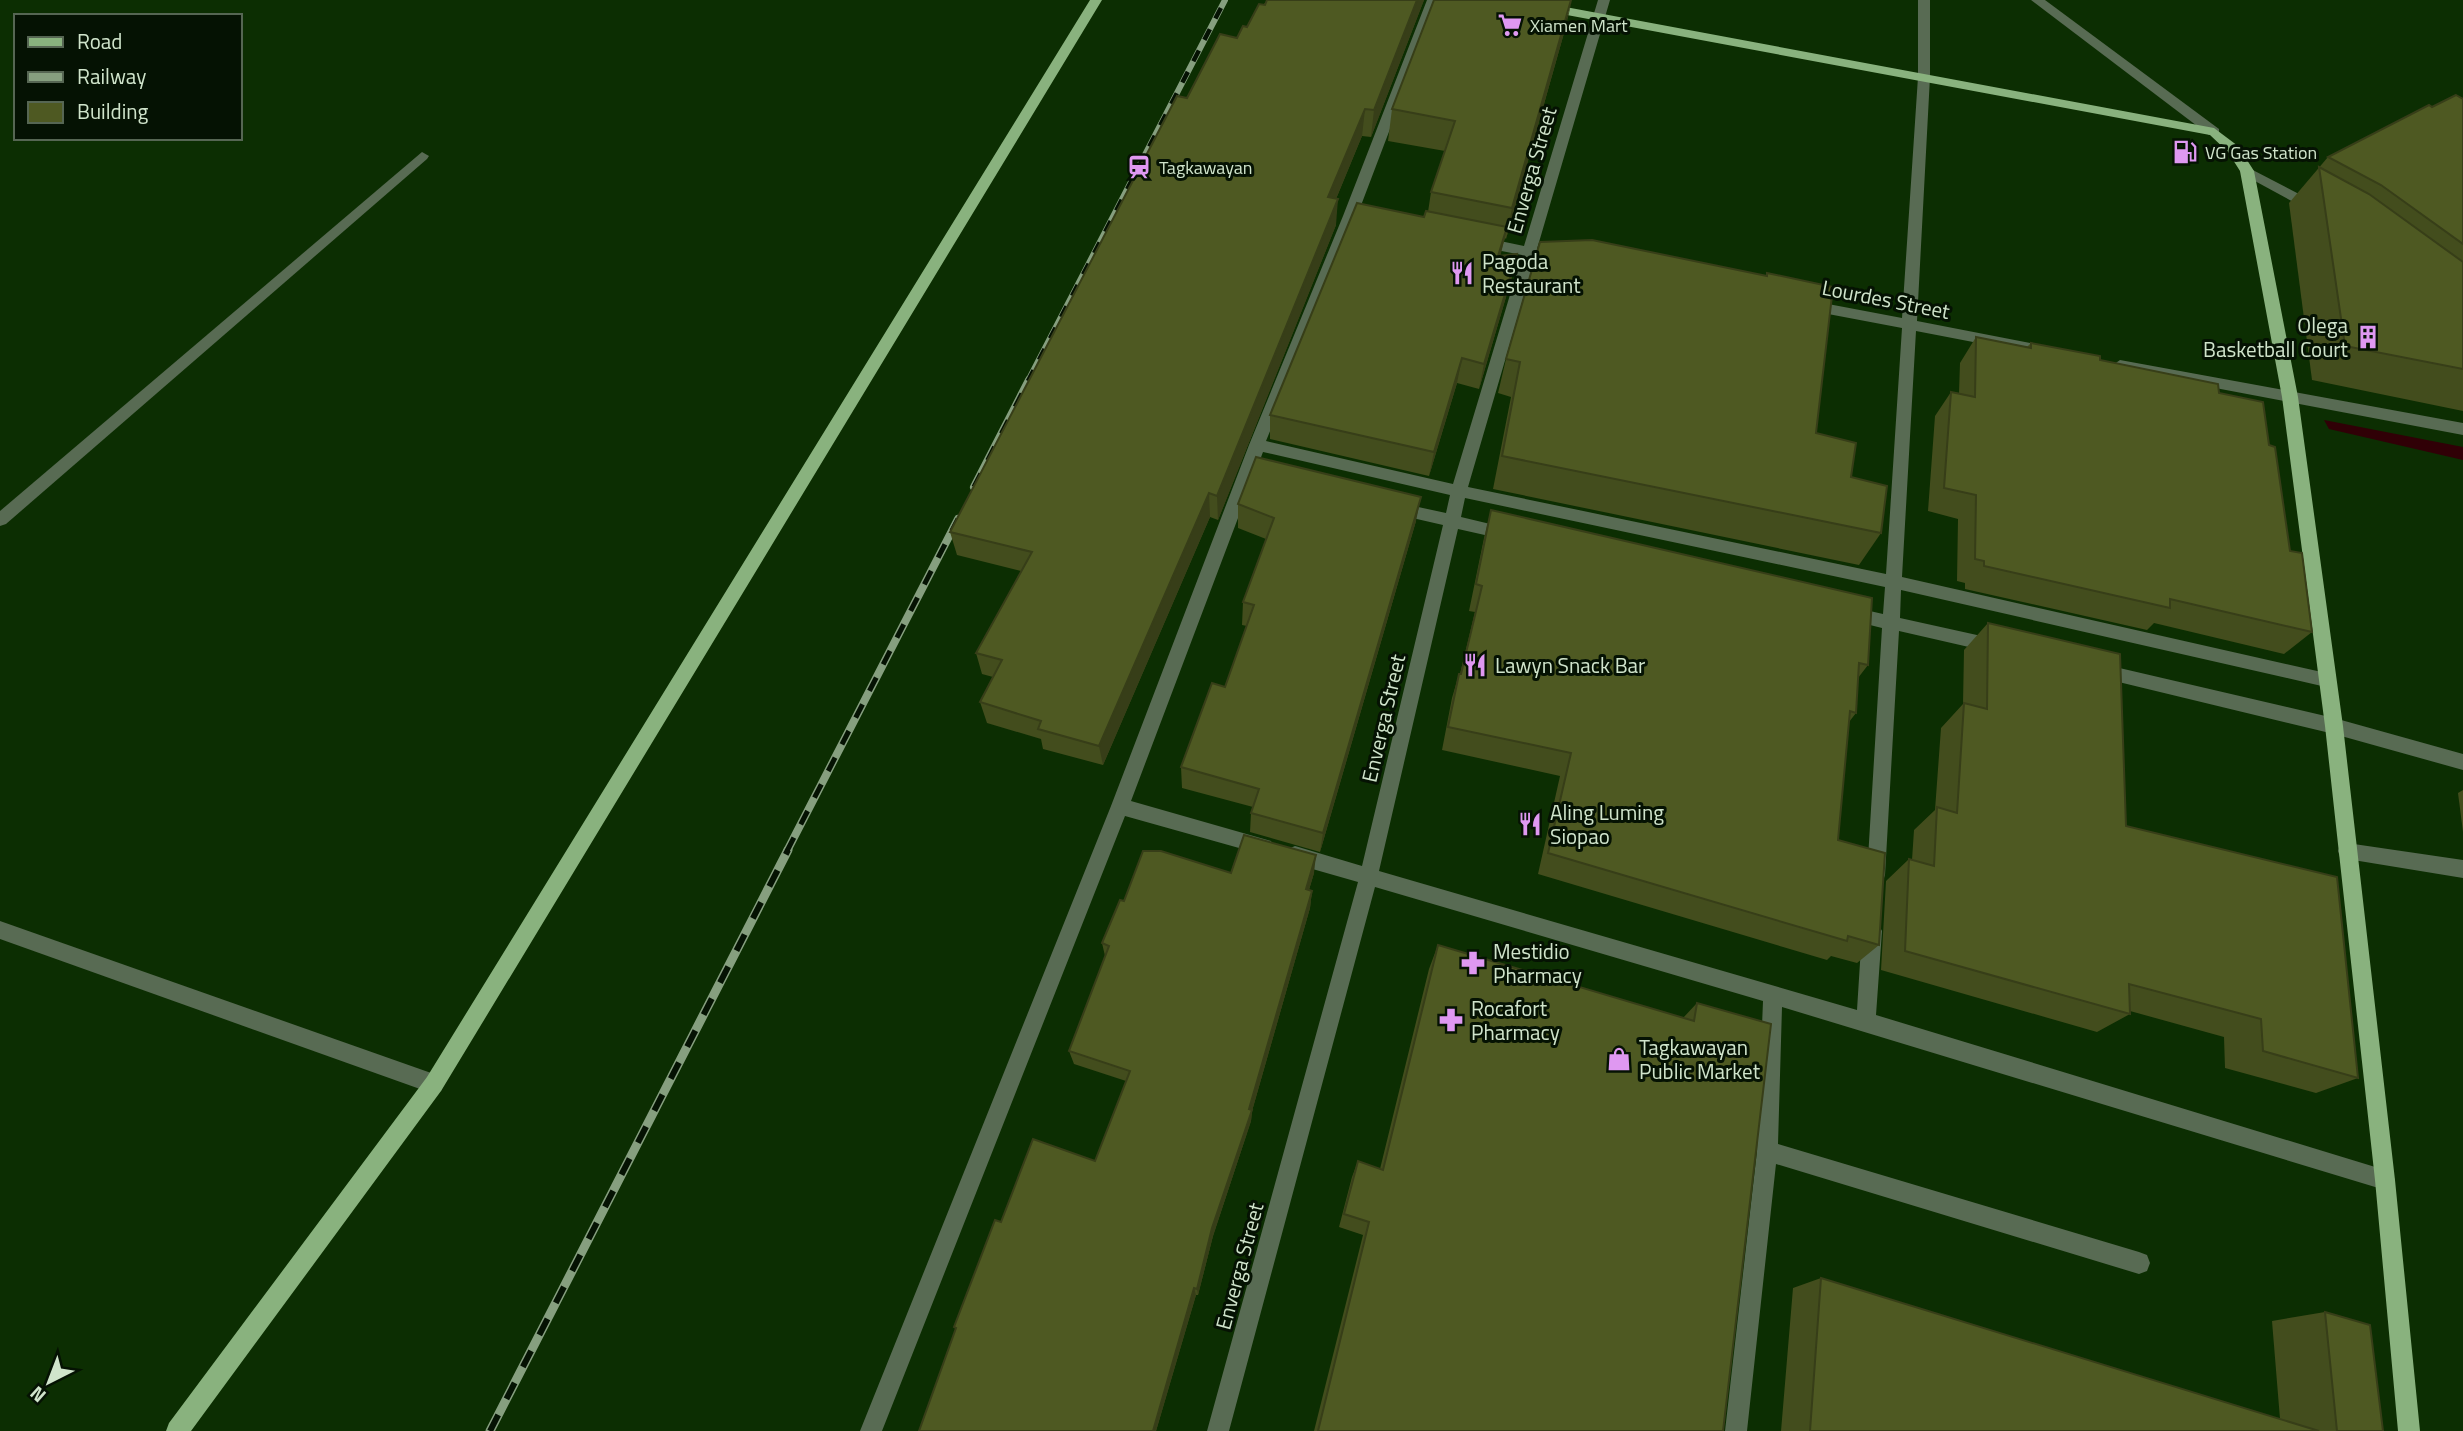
<svg xmlns="http://www.w3.org/2000/svg" width="2463" height="1431" font-family="'Titillium Web',sans-serif">
	<rect width="100%" height="100%" fill="#0c2e02"/>
	<polygon fill="#300006" points="2324,420 2463,447 2463,460 2329,429"/>
	<g fill="none" stroke-linecap="round" stroke-linejoin="round">
		<g fill="#586b53" fill-rule="evenodd">
			<polygon points="1427,0 1439,0 1357,216 1266,441 1453,484 1522,255 1481,247 1474,242 1481,237 1524,246 1598,0 1610,0 1537,249 1548,252 1550,255 1543,260 1535,258 1468,487 1886,574 1902,328 1807,310 1800,305 1807,300 1902,318 1918,77 1918,0 1930,0 1930,77 1917,321 2051,347 2058,352 2051,357 1916,331 1902,577 2326,673 2332,675 2335,680 2332,685 2326,687 1901,590 1900,618 1995,639 2001,641 2003,646 2001,651 1995,653 1899,631 1885,875 1883,881 1876,884 1869,881 1867,875 1882,628 1842,618 1840,613 1842,608 1848,606 1883,614 1885,587 1465,498 1461,517 1507,528 1515,534 1507,540 1458,529 1379,871 1857,1010 1862,931 1865,925 1872,922 1879,925 1882,931 1876,1015 2385,1170 2392,1173 2395,1180 2392,1187 2385,1190 1782,1007 1778,1144 2139,1252 2147,1255 2150,1263 2147,1271 2139,1274 1776,1164 1747,1431 1725,1431 1757,1151 1763,1001 1375,887 1229,1431 1207,1431 1358,882 1295,864 1288,861 1286,855 1288,849 1295,846 1362,866 1443,525 1395,514 1387,508 1395,502 1446,513 1450,495 1263,452 1131,801 1271,841 1273,847 1271,853 1264,855 1125,816 882,1431 860,1431 1111,806 1249,445 1343,216"/>
			<polygon points="2031,0 2045,0 2219,129 2219,135 2209,135"/>
			<polygon points="422,152 429,156 427,159 6,524 0,526 0,511"/>
			<polygon points="2247,167 2320,205 2322,208 2320,211 2310,211 2242,174 2240,171"/>
			<polygon points="2120,360 2463,423 2463,435 2115,369 2113,365"/>
			<polygon points="2098,663 2334,718 2463,754 2463,770 2334,734 2098,677 2092,675 2089,670 2092,665"/>
			<polygon points="2347,843 2463,860 2463,878 2347,859 2340,857 2338,851 2340,845"/>
			<polygon points="0,921 434,1074 441,1077 444,1084 441,1091 434,1094 0,939"/>
		</g>
		<g fill="#89b27e" fill-rule="evenodd">
			<polygon points="1090,0 1102,0 441,1091 191,1431 166,1431 169,1423 427,1077"/>
			<polygon points="1502,0 1528,0 2214,128 2238,146 2254,171 2298,397 2343,726 2395,1180 2420,1431 2398,1431 2375,1180 2325,726 2282,397 2240,171 2228,152 2210,135 1508,4"/>
		</g>
		<g stroke="#869f7f" stroke-width="6">
			<polyline id="rail-far2" points="1028,381 1225,0"/>
		</g>
		<g stroke="#869f7f" stroke-width="8">
			<g id="rail-far1">
				<polyline points="974,487 1029,380"/>
				<polyline points="787,851 958,519"/>
			</g>
		</g>
		<g stroke="#869f7f" stroke-width="9">
			<polyline id="rail" points="490,1431 788,850"/>
		</g>
		<use href="#rail-far2" stroke="#051203" stroke-width="4.5" stroke-dasharray="12" stroke-linecap="butt"/>
		<use href="#rail-far1" stroke="#051203" stroke-width="5" stroke-dasharray="15" stroke-linecap="butt"/>
		<use href="#rail" stroke="#051203" stroke-width="6" stroke-dasharray="18" stroke-linecap="butt"/>
	</g>
	<g fill="#434d1d">
		<polygon points="1267,0 1424,0 1371,137 1362,136 1336,199 1336,225 1218,520 1210,517 1103,765 1043,749 1041,739 987,723 980,702 993,677 982,674 976,653 1021,571 957,555 950,532 1187,98 1247,27"/>
		<polygon points="1566,26 1506,239 1505,238 1500,256 1517,254 1511,280 1479,389 1457,383 1429,476 1270,439 1270,415 1428,212 1431,192 1445,151 1388,141 1392,109"/>
		<polygon points="2463,99 2463,411 2312,380 2289,203 2328,157 2432,107"/>
		<polygon points="1767,273 1816,433 1851,477 1881,533 1859,565 1493,489 1511,397 1498,393 1506,359 1766,276"/>
		<polygon points="1976,337 2027,347 2031,343 2100,360 2219,393 2269,445 2290,551 2312,632 2284,654 2154,623 2147,630 1965,589 1965,583 1957,581 1958,519 1928,511 1935,416 1951,392 1959,393 1960,363"/>
		<polygon points="1238,504 1416,521 1320,852 1250,832 1251,813 1253,807 1182,788 1181,767 1225,687 1247,626 1242,625 1243,602 1266,539 1238,528"/>
		<polygon points="1491,510 1868,665 1858,678 1856,713 1849,722 1838,840 1879,945 1857,963 1831,956 1827,960 1538,874 1560,776 1442,750 1452,698 1459,674 1460,674 1475,612 1469,611 1484,538"/>
		<polygon points="1988,623 2126,826 2358,1078 2316,1093 2225,1068 2224,1037 2130,1011 2130,1014 2097,1032 1881,970 1886,881 1909,859 1912,860 1914,830 1935,810 1941,728 1963,704 1964,650"/>
		<polygon points="2463,790 2463,832 2458,793"/>
		<polygon points="1314,873 1309,890 1312,891 1310,908 1252,1111 1251,1121 1213,1236 1198,1295 1196,1295 1156,1431 919,1431 1001,1222 1095,1161 1126,1081 1074,1064 1069,1051 1105,956 1102,943 1124,901"/>
		<polygon points="1438,945 1683,1018 1697,1003 1723,1431 1314,1431 1363,1235 1339,1227 1352,1177 1358,1161 1380,1169 1429,969"/>
		<polygon points="1821,1278 2280,1419 2272,1321 2325,1312 2383,1431 1781,1431 1793,1288"/>
	</g>
	<g fill="#373e18">
		<polygon points="1417,0 1424,0 1371,137 1374,110"/>
		<polygon points="1572,0 1566,26 1506,239 1512,208"/>
		<polygon points="1365,109 1362,136 1326,223 1328,197"/>
		<polygon points="1338,199 1336,225 1218,520 1217,496"/>
		<polygon points="1507,227 1501,253 1492,282 1498,256"/>
		<polygon points="1517,254 1511,280 1479,389 1484,364"/>
		<polygon points="1462,358 1457,383 1429,476 1434,452"/>
		<polygon points="1209,493 1210,517 1103,765 1099,746"/>
		<polygon points="1421,497 1416,521 1320,852 1323,833"/>
		<polygon points="1316,855 1314,873 1304,906 1306,889"/>
		<polygon points="1312,891 1310,908 1252,1111 1251,1121 1213,1236 1198,1295 1197,1289 1212,1228 1249,1109"/>
		<polygon points="1194,1288 1196,1295 1156,1431 1153,1431"/>
	</g>
	<g fill="#4e5922" stroke="#373e18" stroke-width="2">
		<polygon points="1267,0 1417,0 1374,110 1365,109 1328,197 1338,199 1217,496 1209,493 1099,746 1038,729 1041,721 980,702 1002,660 976,653 1032,552 950,532 1177,96 1187,98 1220,34 1237,38 1243,26 1247,27 1259,4 1265,5"/>
		<polygon points="1434,0 1571,0 1512,208 1431,192 1455,121 1392,109"/>
		<polygon points="2456,95 2463,99 2463,244 2381,185 2328,157 2429,105 2432,107"/>
		<polygon points="2319,167 2369,194 2463,262 2463,369 2345,346"/>
		<polygon points="1357,203 1424,217 1426,211 1507,227 1498,256 1517,254 1484,364 1462,358 1434,452 1270,415"/>
		<polygon points="1592,240 1767,276 1767,273 1833,287 1816,433 1856,443 1851,477 1887,486 1881,533 1502,456 1520,362 1506,359 1540,242"/>
		<polygon points="1976,337 2031,348 2031,343 2100,356 2100,360 2218,384 2219,393 2263,402 2269,445 2275,447 2290,551 2302,553 2312,632 2170,599 2170,608 1984,566 1984,561 1975,559 1976,495 1944,488 1951,392 1975,397"/>
		<polygon points="1256,457 1421,497 1323,833 1251,813 1259,789 1181,767 1212,683 1225,687 1254,605 1243,602 1274,518 1238,504"/>
		<polygon points="1491,510 1872,598 1868,665 1859,663 1856,713 1850,711 1838,840 1885,853 1879,945 1848,936 1847,941 1548,853 1571,753 1448,727 1459,674 1461,674 1482,586 1476,584"/>
		<polygon points="1988,623 2120,654 2126,826 2337,877 2358,1078 2263,1051 2261,1019 2129,984 2130,1014 1905,951 1909,859 1934,866 1937,807 1957,813 1964,703 1987,709"/>
		<polygon points="1244,835 1316,855 1306,889 1312,891 1249,1109 1252,1110 1212,1228 1197,1289 1194,1288 1153,1431 919,1431 956,1328 954,1327 995,1220 1001,1222 1033,1139 1095,1161 1130,1071 1069,1051 1109,946 1102,943 1120,900 1124,901 1143,851 1161,851 1231,873"/>
		<polygon points="1438,945 1694,1021 1697,1003 1771,1024 1723,1431 1318,1431 1369,1222 1344,1214 1358,1161 1383,1170"/>
		<polygon points="1821,1278 2319,1431 1810,1431"/>
		<polygon points="2325,1312 2370,1325 2383,1431 2337,1431"/>
	</g>
	<defs>
		<g id="supermarket-bare" transform="scale(1.89)"><path d="M-6-5.5h2.5l.6 2H6L4.5 2H-2.5L-4.4-4H-6ZM-1.5 3.2a1.3 1.3 0 1 0 .1 0ZM3 3.2a1.3 1.3 0 1 0 .1 0Z" fill="#df98f1" stroke="#051203" stroke-width="2.5" paint-order="stroke"/></g>
		<g id="fuel-bare" transform="scale(1.89)"><path d="M-5.5-6h7V0h2V4h1.3V-2.5L3-4.5l.8-.8L6-3V5H2.5V1h-1V6h-7ZM-4.2-4.7v3.2H.2V-4.7Z" fill="#df98f1" stroke="#051203" stroke-width="2.5" paint-order="stroke"/></g>
		<g id="station-bare" transform="scale(1.89)"><path d="M-3-6H3Q5-6 5-4V2Q5 4 3 4L4.5 6H3L1.5 4h-3L-3 6H-4.5L-3 4Q-5 4-5 2V-4Q-5-6-3-6ZM-3.5-4v3h7v-3ZM-3.5 1v1.5H-2V1ZM2 1v1.5H3.5V1Z" fill="#df98f1" stroke="#051203" stroke-width="2.5" paint-order="stroke"/></g>
		<g id="restaurant-bare" transform="scale(1.89)"><path d="M-5-6h1v4h1v-4h1v4h1v-4h1v5L-1.5 .5V6h-2V.5L-5-1ZM5-6V6H3V1.5H1.5Q1.5-4 5-6Z" fill="#df98f1" stroke="#051203" stroke-width="2.5" paint-order="stroke"/></g>
		<g id="building-bare" transform="scale(1.89)"><path d="M-4-6H4V6H1V3H-1V6H-4ZM-2.5-4.3h1.7v1.8h-1.7ZM.8-4.3h1.7v1.8H.8ZM-2.5-1h1.7V.8h-1.7ZM.8-1h1.7V.8H.8Z" fill="#df98f1" stroke="#051203" stroke-width="2.5" paint-order="stroke"/></g>
		<g id="pharmacy-bare" transform="scale(1.89)"><path d="M-2-6h4v4h4v4h-4v4h-4v-4h-4v-4h4Z" fill="#df98f1" stroke="#051203" stroke-width="2.5" paint-order="stroke"/></g>
		<g id="shop-bare" transform="scale(1.89)"><path d="M-5-2.5h2.3a2.7 3.5 0 0 1 5.4 0H5L5.5 6h-11ZM-1.5-2.5h3a1.5 2.3 0 0 0-3 0Z" fill="#df98f1" stroke="#051203" stroke-width="2.5" paint-order="stroke"/></g>
	</defs>
	<g fill-rule="evenodd">
		<use href="#supermarket-bare" x="1510" y="25"/>
		<use href="#fuel-bare" x="2185" y="152"/>
		<use href="#station-bare" x="1139" y="167"/>
		<use href="#restaurant-bare" x="1462" y="273"/>
		<use href="#building-bare" x="2368" y="337"/>
		<use href="#restaurant-bare" x="1475" y="665"/>
		<use href="#restaurant-bare" x="1530" y="824"/>
		<use href="#pharmacy-bare" x="1473" y="963"/>
		<use href="#pharmacy-bare" x="1451" y="1020"/>
		<use href="#shop-bare" x="1619" y="1059"/>
	</g>
	<g text-anchor="middle" dominant-baseline="central" stroke-width="6" stroke-linejoin="round" paint-order="stroke">
		<g font-size="18" fill="#d0e4cb" stroke="#051203" text-anchor="start">
			<text x="1530" y="25">Xiamen Mart</text>
			<text x="2205" y="152">VG Gas Station</text>
			<text x="1159" y="167">Tagkawayan</text>
		</g>
		<g font-size="21" fill="#d0e4cb" stroke="#051203">
			<text transform="translate(1531 170) rotate(-74)">Enverga Street</text>
			<text transform="translate(1886 299) rotate(11)">Lourdes Street</text>
			<text transform="translate(1383 718) rotate(-77)">Enverga Street</text>
			<text transform="translate(1239 1266) rotate(-75)">Enverga Street</text>
		</g>
		<g font-size="21" fill="#d0e4cb" stroke="#051203" text-anchor="start">
			<text x="1482" y="261">Pagoda<tspan x="1482" dy="24">Restaurant</tspan></text>
			<text x="2348" y="325" text-anchor="end">Olega<tspan x="2348" dy="24">Basketball Court</tspan></text>
			<text x="1495" y="665">Lawyn Snack Bar</text>
			<text x="1550" y="812">Aling Luming<tspan x="1550" dy="24">Siopao</tspan></text>
			<text x="1493" y="951">Mestidio<tspan x="1493" dy="24">Pharmacy</tspan></text>
			<text x="1471" y="1008">Rocafort<tspan x="1471" dy="24">Pharmacy</tspan></text>
			<text x="1639" y="1047">Tagkawayan<tspan x="1639" dy="24">Public Market</tspan></text>
		</g>
	</g>
	<rect x="14" y="14" width="228" height="126" fill="#051203" stroke="#566653" stroke-width="2"/>
	<rect x="28" y="37" width="35" height="10" fill="#89b27e" stroke="#566653" stroke-width="2"/>
	<text x="77" y="49" font-size="21" fill="#d0e4cb">Road</text>
	<rect x="28" y="72" width="35" height="10" fill="#869f7f" stroke="#566653" stroke-width="2"/>
	<text x="77" y="84" font-size="21" fill="#d0e4cb">Railway</text>
	<rect x="28" y="102" width="35" height="21" fill="#4e5922" stroke="#566653" stroke-width="2"/>
	<text x="77" y="119" font-size="21" fill="#d0e4cb">Building</text>
	<g transform="translate(49 1382) rotate(222)" stroke="#051203" stroke-width="5" paint-order="stroke">
	<path d="M0-5L12 26L0 18L-12 26Z" fill="#d0e4cb"/>
	<text y="-10" font-size="19" font-weight="bold" text-anchor="middle" fill="#d0e4cb">N</text>
	</g>
</svg>
